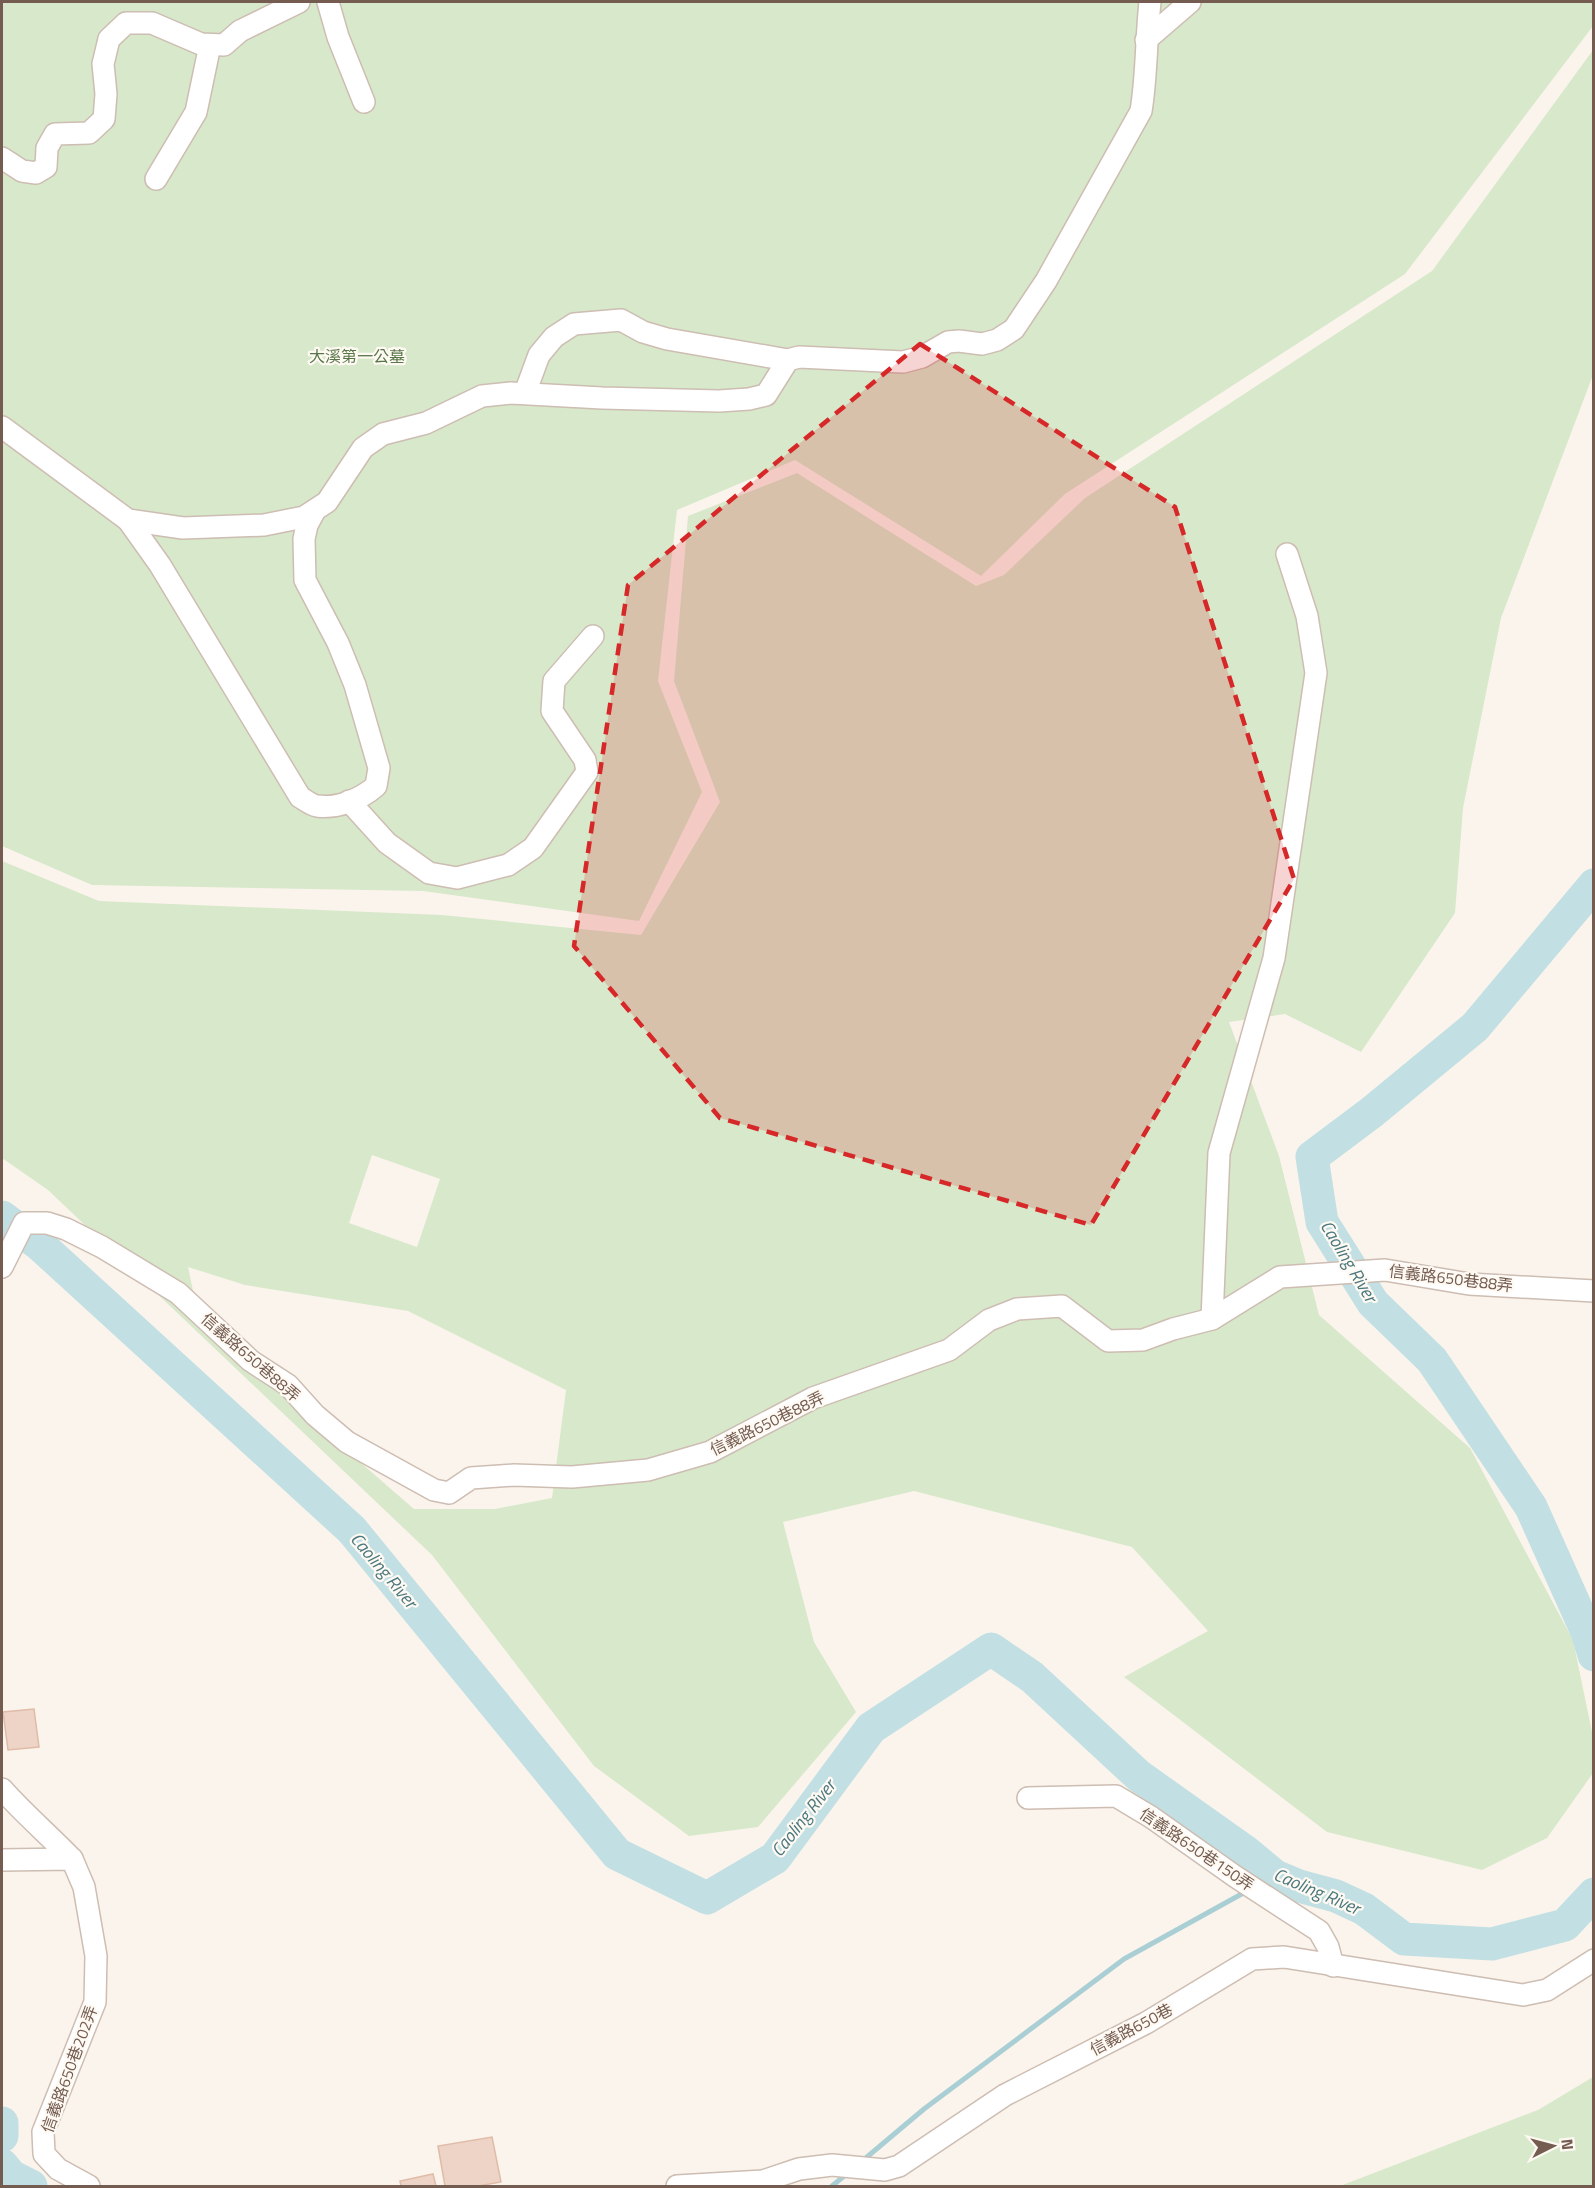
<svg xmlns="http://www.w3.org/2000/svg" width="1595" height="2188" font-family="'Titillium Web','Noto Sans TC',sans-serif">
	<rect width="100%" height="100%" fill="#fbf4ec"/>
	<g fill="#d8e8cb" fill-rule="evenodd">
		<polygon points="2,2 1593,2 1593,26 1405,274 1065,494 981,576 795,460 677,510 658,681 702,792 639,921 423,891 92,885 2,846"/>
		<path d="M1593,50V375L1501,618L1463,808L1455,913L1361,1052L1285,1014L1229,1022L1279,1156L1319,1315L1470,1448L1573,1640L1593,1737V1773L1547,1838L1482,1870L1327,1832L1124,1677L1208,1631L1132,1547L914,1491L783,1522L814,1642L856,1712L758,1827L689,1836L594,1766L432,1555L48,1190L2,1158V861L99,901L442,915L641,935L720,802L674,681L688,516L797,473L976,586L1004,575L1085,498L1432,271ZM372,1155L440,1179L417,1247L349,1223ZM188,1267L245,1285L408,1311L566,1390L552,1498L495,1509H414L254,1370L196,1305Z"/>
		<polygon points="1593,2077 1593,2186 1340,2186 1538,2110"/>
	</g>
	<g fill="none" stroke-linecap="round" stroke-linejoin="round">
		<g stroke="#a9cfd4" stroke-width="5">
			<polyline points="1258,1885 1275,1876"/>
			<polyline points="861,2162 924,2109 1124,1959 1247,1891"/>
			<polyline points="832,2186 849,2172"/>
		</g>
		<g stroke="#c2e0e3" stroke-width="33">
			<polyline points="1594,885 1475,1027 1372,1112 1312,1157 1322,1222 1373,1303 1432,1360 1531,1507 1587,1632 1594,1655"/>
			<polyline points="2,1217 40,1245 352,1530 617,1854 707,1898 775,1858 871,1728 991,1649 1032,1677 1139,1776 1246,1852 1275,1876 1299,1886 1336,1896 1364,1909 1404,1939 1492,1944 1565,1925 1594,1894"/>
			<polyline points="2,2123 2,2136"/>
			<polyline points="2,2165 11,2176 31,2186"/>
		</g>
	</g>
	<g fill="#eed4c6" stroke="#dfbba8" stroke-width="1.5">
		<polygon points="34,1709 39,1747 8,1750 3,1712"/>
		<polygon points="492,2137 501,2182 478,2186 445,2186 438,2146"/>
		<polygon points="433,2174 436,2186 401,2186 400,2181"/>
	</g>
	<g fill="none" stroke-linecap="round" stroke-linejoin="round">
		<g stroke="#cdbdb2" stroke-width="24">
			<g id="minor">
				<polyline points="328,2 338,37 364,102"/>
				<polyline points="1146,40 1190,2"/>
				<polyline points="2,158 22,171 36,173 46,167 47,148 55,134 89,133 104,119 106,94 103,64 109,39 126,23 152,23 201,44 224,45 240,31 299,2"/>
				<polyline points="156,179 196,112 210,45"/>
				<polyline points="525,393 539,355 554,337 574,324 621,320 643,332 667,339 788,360"/>
				<path d="M2,427L128,520L183,528L264,525L304,517L327,502L363,448L383,434L426,423L482,396L511,393L602,398L719,401L749,399L766,395L788,360L799,357L903,362L922,357L948,342L959,341L982,344L997,340L1014,329L1046,281L1141,111C1147,75 1146,38 1150,2"/>
				<path d="M128,520L160,565L300,797C305,800 311,805 317,806C338,809 361,799 376,786L379,768L355,685L338,643L305,580L304,539L307,525L315,510"/>
				<polyline points="349,801 387,843 429,873 457,878 508,865 533,848 587,772 585,760 552,711 554,681 593,636"/>
				<polyline points="2,1267 24,1223 47,1223 66,1229 102,1247 178,1293 251,1361 288,1385 315,1415 347,1442 434,1490 449,1493 471,1478 514,1475 572,1477 648,1470 710,1452 813,1398 949,1350 989,1320 1017,1309 1062,1306 1108,1341 1143,1340 1173,1329 1212,1319 1280,1277 1385,1270 1469,1284 1594,1291"/>
				<polyline points="1212,1319 1219,1153 1274,958 1316,673 1307,616 1287,554"/>
				<path d="M2,1789C24,1814 49,1835 72,1859"/>
				<polyline points="1028,1798 1116,1796 1151,1817 1236,1877 1319,1931 1328,1947 1333,1966"/>
				<polyline points="2,1860 72,1859 84,1887 96,1956 95,2002 43,2132 44,2154 58,2169 89,2186"/>
				<polyline points="677,2186 763,2181 799,2169 832,2165 885,2170 899,2166 1005,2095 1146,2023 1252,1959 1284,1957 1523,1995 1547,1990 1594,1960"/>
			</g>
		</g>
		<use href="#minor" stroke="#fff" stroke-width="21"/>
	</g>
	<path fill="#d62828" fill-opacity="0.2" stroke="#d62828" stroke-width="4.5" stroke-dasharray="12 8" stroke-linejoin="round" d="M920,344L1175,507L1294,879L1091,1225L720,1118L574,946L628,585Z"/>
	<g text-anchor="middle" dominant-baseline="central" stroke-width="4.5" stroke-linejoin="round" paint-order="stroke">
		<g font-size="16" fill="#59784a" stroke="#fef9f2">
			<text x="357" y="356">大溪第一公墓</text>
		</g>
		<g font-size="16" fill="#745c51" stroke="#fef9f2">
			<text transform="translate(1451 1278) rotate(7)">信義路650巷88弄</text>
			<text transform="translate(251 1357) rotate(41)">信義路650巷88弄</text>
			<text transform="translate(767 1423) rotate(-26)">信義路650巷88弄</text>
			<text transform="translate(1197 1849) rotate(34)">信義路650巷150弄</text>
			<text transform="translate(1131 2029) rotate(-28)">信義路650巷</text>
			<text transform="translate(69 2069) rotate(-70)">信義路650巷202弄</text>
		</g>
		<g font-size="18" font-style="italic" fill="#49777e" stroke="#fef9f2">
			<text transform="translate(1349 1261) rotate(59)">Caoling River</text>
			<text transform="translate(384 1570) rotate(50)">Caoling River</text>
			<text transform="translate(803 1818) rotate(-52)">Caoling River</text>
			<text transform="translate(1317 1891) rotate(23)">Caoling River</text>
		</g>
	</g>
	<rect width="1595" height="2188" fill="none" stroke="#745c51" stroke-width="6"/>
	<g transform="translate(1553 2146) rotate(84)" stroke="#fef9f2" stroke-width="4.5" paint-order="stroke">
	<path d="M0-4.5L10 22L0 15L-10 22Z" fill="#745c51"/>
	<text y="-9" font-size="16" font-weight="bold" text-anchor="middle" fill="#745c51">N</text>
	</g>
</svg>
